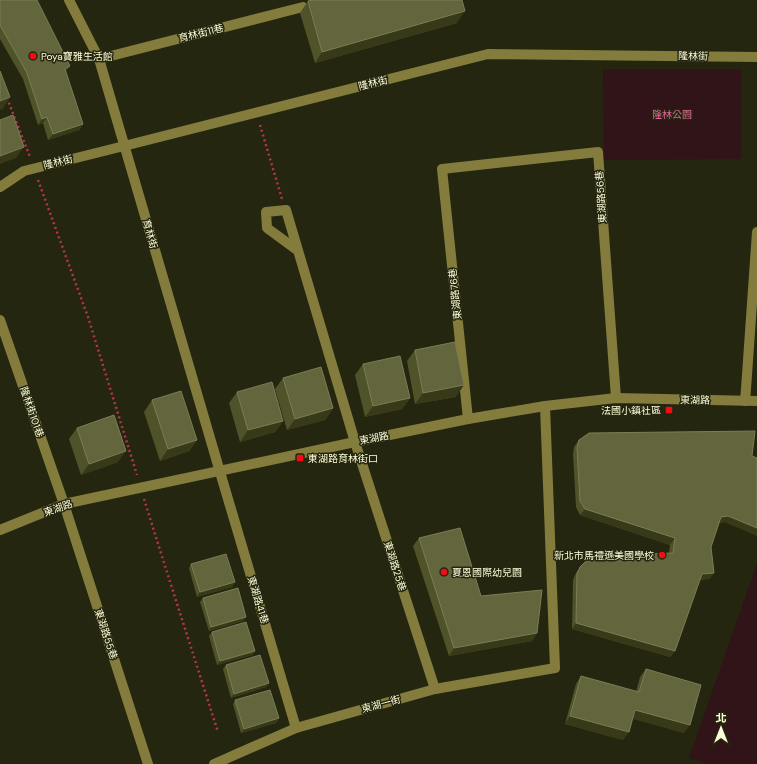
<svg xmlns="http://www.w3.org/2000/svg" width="757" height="764" font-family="'DM Sans','Noto Sans TC',sans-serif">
	<rect width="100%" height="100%" fill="#252610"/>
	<g fill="#301418">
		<polygon points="603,69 741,69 741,159 604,160"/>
		<polygon points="757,563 757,764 706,764 689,758"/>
	</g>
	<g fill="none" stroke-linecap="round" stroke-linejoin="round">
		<g stroke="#b4354d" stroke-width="2.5" stroke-dasharray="2 3" stroke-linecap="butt">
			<polyline points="7,98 30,157"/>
			<polyline points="260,125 282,199"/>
			<polyline points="38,180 88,317 137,475"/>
			<polyline points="144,499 165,566 218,732"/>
		</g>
		<g stroke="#837c3d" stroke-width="10">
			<polyline points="69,0 99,59 220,472 296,728"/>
			<polyline points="99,59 303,7"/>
			<polyline points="0,187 24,171 124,146 488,54 757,57"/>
			<polyline points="297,250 267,228 266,212 286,210 355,442 435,689"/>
			<polyline points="0,320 64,504 148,764"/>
			<polyline points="745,401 746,389 757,232"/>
			<polyline points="468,419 442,169 598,152 616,398"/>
			<polyline points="0,530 64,504 355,442 468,419 545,406 616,398 757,401"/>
			<polyline points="214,764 296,728 435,689 555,668 545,406"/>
		</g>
	</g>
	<g fill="#50532a">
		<polygon points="0,0 66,72 83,124 79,130 48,140 43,123 38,125 23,79 0,39"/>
		<polygon points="308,1 457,23 315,63 300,13"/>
		<polygon points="415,350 456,397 415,404 407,361"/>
		<polygon points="363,364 410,398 402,409 365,417 355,375"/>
		<polygon points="283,378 333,408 325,420 287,430 275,389"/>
		<polygon points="237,392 283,421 275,432 240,442 229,403"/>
		<polygon points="152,400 197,440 189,451 160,461 144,412"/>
		<polygon points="77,428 118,462 81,475 69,439"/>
		<polygon points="579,440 724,522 719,523 711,547 714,573 709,579 699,580 675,651 670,657 572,629 573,580 576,573 580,567 669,553 670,545 580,515 576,507 573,454 574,447"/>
		<polygon points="419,538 481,596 537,633 532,641 449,656 413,546"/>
		<polygon points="191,564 235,582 232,587 197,597 189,568"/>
		<polygon points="203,598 246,617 243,621 209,631 200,602"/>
		<polygon points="212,632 255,651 252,655 217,665 209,636"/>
		<polygon points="226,665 269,683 266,687 231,698 223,669"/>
		<polygon points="646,669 684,733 632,718 623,740 565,724 576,684 581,676 636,692 640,677"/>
		<polygon points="235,700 279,718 276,723 241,733 233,704"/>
	</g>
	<g fill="#373918">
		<polygon points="465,11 457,23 315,63 322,52"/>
		<polygon points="70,66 66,72 65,69"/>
		<polygon points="10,97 3,109 0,110 0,101"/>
		<polygon points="47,117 43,123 38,125 42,119"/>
		<polygon points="83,124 79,130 48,140 53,134"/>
		<polygon points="24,147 16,158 0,164 0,156"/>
		<polygon points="464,385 456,397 415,404 423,393"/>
		<polygon points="410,398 402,409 365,417 373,406"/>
		<polygon points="333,408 325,420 287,430 295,419"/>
		<polygon points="283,421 275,432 240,442 248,430"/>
		<polygon points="197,440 189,451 160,461 168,449"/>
		<polygon points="126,451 118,462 81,475 89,464"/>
		<polygon points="585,509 675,538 670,545 580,515"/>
		<polygon points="728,516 757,528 757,536 724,522 716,523 721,517"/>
		<polygon points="714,573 709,579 697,580 702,574"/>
		<polygon points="235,582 232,587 197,597 200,592"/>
		<polygon points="246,617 243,621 209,631 211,627"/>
		<polygon points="576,623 675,651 670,657 572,629"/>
		<polygon points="537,633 532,641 449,656 454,648"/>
		<polygon points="255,651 252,655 217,665 220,661"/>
		<polygon points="269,683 266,687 231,698 234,694"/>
		<polygon points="635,710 690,725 684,733 629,718"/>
		<polygon points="570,716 629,732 623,740 565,724"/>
		<polygon points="279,718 276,723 241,733 244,729"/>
	</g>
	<g fill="#63653d" stroke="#7b7d55">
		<polygon points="0,0 37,0 70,66 65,69 83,124 53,134 47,117 42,119 27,73 0,25"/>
		<polygon points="313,0 462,0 465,11 322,52 308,1"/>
		<polygon points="0,71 10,97 0,101"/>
		<polygon points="13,115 24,147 0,156 0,120"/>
		<polygon points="455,342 464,385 423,393 415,350"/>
		<polygon points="400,356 410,398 373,406 363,364"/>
		<polygon points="321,367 333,408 295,419 283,378"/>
		<polygon points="272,382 283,421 248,430 237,392"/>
		<polygon points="181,391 197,440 168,449 152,400"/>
		<polygon points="114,415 126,451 89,464 77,428"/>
		<polygon points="755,431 752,456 757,458 757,528 728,516 721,517 711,547 714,573 702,574 675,651 576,623 577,574 580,567 586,561 595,556 673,553 675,538 585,509 580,501 577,448 579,440 589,433"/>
		<polygon points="460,528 481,596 542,590 537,633 454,648 419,538"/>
		<polygon points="226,554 235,582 200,592 191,564"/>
		<polygon points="238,588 246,617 211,627 203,598"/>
		<polygon points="246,622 255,651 220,661 212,632"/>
		<polygon points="260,655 269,683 234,694 226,665"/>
		<polygon points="646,669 701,685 690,725 635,710 629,732 570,716 581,676 639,692"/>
		<polygon points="270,690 279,718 244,729 235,700"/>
	</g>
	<g fill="#f50b13" stroke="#252610" stroke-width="1.5">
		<circle cx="33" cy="56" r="4"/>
		<rect x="665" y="406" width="8" height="8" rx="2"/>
		<rect x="296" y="454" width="8" height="8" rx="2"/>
		<circle cx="662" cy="555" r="4"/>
		<circle cx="444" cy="572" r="4"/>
	</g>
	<g text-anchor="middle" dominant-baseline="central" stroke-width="3" stroke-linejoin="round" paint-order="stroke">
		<g font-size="10" fill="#fdfdd7" stroke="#252610">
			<text transform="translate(201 33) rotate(-14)">育林街11巷</text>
			<text transform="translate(693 56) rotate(1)">隆林街</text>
			<text transform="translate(373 83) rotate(-14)">隆林街</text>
			<text transform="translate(58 162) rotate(-14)">隆林街</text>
			<text transform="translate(601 197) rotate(-94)">東湖路56巷</text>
			<text transform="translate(150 234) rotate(74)">育林街</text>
			<text transform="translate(455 294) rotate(-96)">東湖路76巷</text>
			<text transform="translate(695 400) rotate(1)">東湖路</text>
			<text transform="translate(32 412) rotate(71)">隆林街101巷</text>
			<text transform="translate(374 438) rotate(-11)">東湖路</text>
			<text transform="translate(58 508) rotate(-19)">東湖路</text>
			<text transform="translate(395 566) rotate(72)">東湖路25巷</text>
			<text transform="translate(258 600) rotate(73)">東湖路41巷</text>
			<text transform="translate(106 634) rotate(72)">東湖路55巷</text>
			<text transform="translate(381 704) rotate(-15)">東湖一街</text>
		</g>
		<g font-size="10" fill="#fdfdd7" stroke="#252610" text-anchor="start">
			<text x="41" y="56">Poya寶雅生活館</text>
			<text x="661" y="410" text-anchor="end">法國小鎮社區</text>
			<text x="308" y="458">東湖路育林街口</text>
			<text x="654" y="555" text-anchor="end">新北市馬禮遜美國學校</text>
			<text x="452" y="572">夏恩國際幼兒園</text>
		</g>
		<g font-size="10" fill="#db6592" stroke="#252610">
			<text x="672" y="114">隆林公園</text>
		</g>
	</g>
	<g transform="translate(721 728)" stroke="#252610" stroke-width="3" paint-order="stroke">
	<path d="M0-3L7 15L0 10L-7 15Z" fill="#fdfdd7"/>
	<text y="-6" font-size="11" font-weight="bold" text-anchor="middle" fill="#fdfdd7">北</text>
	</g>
</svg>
